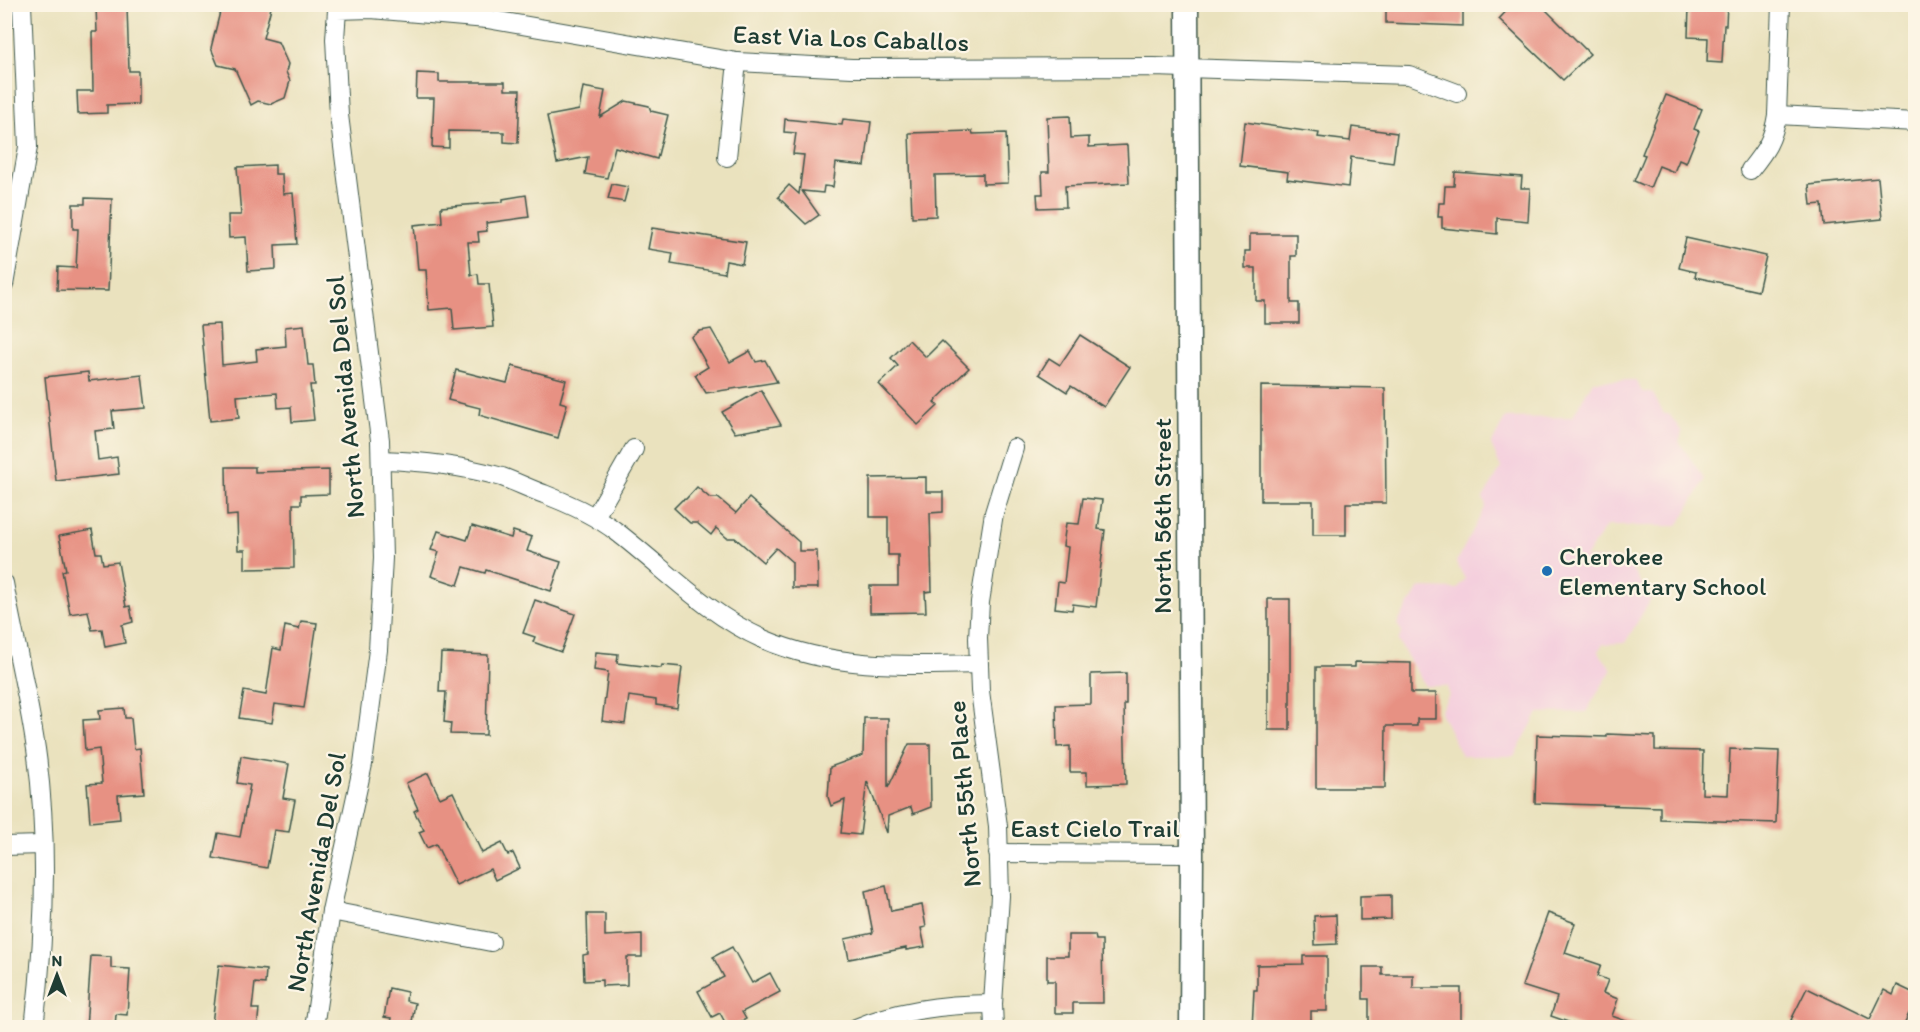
<svg xmlns="http://www.w3.org/2000/svg" width="1920" height="1032" font-family="Itim,sans-serif">
	<rect width="100%" height="100%" fill="#fcf5e5"/>
	<filter id="ink" filterUnits="userSpaceOnUse"><feTurbulence type="fractalNoise" baseFrequency=".0167" numOctaves="2"/><feDisplacementMap in="SourceGraphic" scale="12" xChannelSelector="R" yChannelSelector="G"/><feConvolveMatrix kernelMatrix="1 2 1 2 8 2 1 2 1" color-interpolation-filters="sRGB"/></filter>
	<filter id="wash" filterUnits="userSpaceOnUse"><feTurbulence type="fractalNoise" baseFrequency=".008" numOctaves="4" result="noise"/><feDisplacementMap in="SourceGraphic" scale="24" xChannelSelector="R" yChannelSelector="G"/><feGaussianBlur stdDeviation="1.35" result="paint"/><feColorMatrix in="noise" values="0 0 0 0 0 0 0 0 0 0 0 0 0 0 0 0 0 1.4 0 .05"/><feComposite in="paint" operator="in"/></filter>
	<g filter="url(#wash)">
		<rect width="100%" height="100%" fill="#eae2be"/>
		<polygon fill="#f4cfdd" points="1635,380 1643,393 1652,392 1664,414 1669,414 1682,432 1679,442 1705,480 1678,526 1606,526 1585,558 1626,559 1651,599 1625,643 1603,644 1598,652 1612,669 1586,712 1538,713 1514,756 1462,756 1440,712 1449,695 1447,686 1425,686 1398,641 1402,632 1397,624 1419,588 1457,589 1465,579 1456,562 1486,506 1483,498 1501,468 1491,445 1505,418 1572,417 1593,381"/>
		<g id="blocks">
			<g fill="#e79183">
				<polygon points="222,4 272,4 263,38 278,42 288,64 286,72 290,81 285,98 271,104 258,101 251,105 235,69 218,65 211,48"/>
				<polygon points="1386,4 1463,4 1463,26 1386,23"/>
				<polygon points="1513,4 1540,4 1590,54 1563,80 1499,19"/>
				<polygon points="1692,4 1727,4 1726,25 1724,25 1722,63 1707,62 1708,38 1688,37 1689,7 1692,8"/>
				<polygon points="127,6 129,71 138,71 138,104 107,105 107,113 78,114 77,91 93,91 92,32 97,32 96,7"/>
				<polygon points="417,73 439,74 439,82 505,82 505,90 520,90 518,143 504,142 504,132 449,131 449,148 432,147 434,98 416,98"/>
				<polygon points="583,87 605,91 600,117 626,101 649,106 651,111 668,115 657,159 615,147 607,178 585,174 588,157 557,163 547,116 579,110"/>
				<polygon points="1666,95 1702,109 1694,129 1699,131 1686,163 1679,160 1674,172 1659,166 1650,188 1634,181 1645,155 1642,154"/>
				<polygon points="1070,116 1071,138 1089,137 1089,147 1127,145 1129,183 1065,186 1066,207 1038,208 1037,194 1043,194 1042,172 1049,172 1047,117"/>
				<polygon points="785,119 842,125 843,119 871,122 865,166 836,163 833,187 824,186 823,193 802,191 819,215 806,224 778,197 789,185 799,194 804,155 793,154 796,133 784,132"/>
				<polygon points="1245,122 1319,133 1318,137 1350,141 1352,127 1397,133 1393,163 1351,157 1348,187 1287,179 1288,172 1240,166"/>
				<polygon points="972,131 973,134 1006,133 1008,183 983,184 983,174 935,175 936,216 912,217 909,133"/>
				<polygon points="275,165 275,174 282,174 283,194 293,193 297,244 275,245 276,269 248,271 246,237 229,238 228,215 241,215 237,167"/>
				<polygon points="1455,172 1522,177 1521,188 1530,188 1528,221 1497,218 1497,234 1442,228 1442,217 1438,217 1439,203 1444,203 1445,186 1454,186"/>
				<polygon points="1878,178 1882,219 1824,225 1822,204 1811,205 1809,185"/>
				<polygon points="612,184 628,187 624,202 608,199"/>
				<polygon points="526,195 529,217 486,223 487,231 478,232 479,242 468,242 471,275 478,274 479,284 489,284 493,327 454,330 452,308 429,310 426,270 418,270 414,225 442,222 441,207 503,202 503,199"/>
				<polygon points="85,198 112,199 108,291 57,290 58,267 76,268 78,229 73,229 73,204 85,204"/>
				<polygon points="652,228 746,242 742,264 726,261 724,273 671,264 673,253 648,249"/>
				<polygon points="1250,234 1296,234 1296,256 1291,256 1291,303 1299,303 1299,323 1265,323 1265,301 1256,301 1256,268 1245,268 1245,251 1250,251"/>
				<polygon points="1686,238 1766,256 1758,291 1695,277 1696,272 1679,268"/>
				<polygon points="220,324 222,365 257,361 256,349 286,346 285,327 304,325 308,365 313,365 315,385 310,385 314,420 292,422 291,407 278,408 277,393 237,396 239,418 210,421 201,325"/>
				<polygon points="711,329 730,362 750,351 756,362 765,360 777,382 706,393 695,375 708,367 691,337 700,331"/>
				<polygon points="1080,335 1130,367 1104,407 1071,386 1067,392 1039,374 1049,358 1060,365"/>
				<polygon points="909,340 926,357 942,341 969,368 934,402 938,406 918,425 879,384 898,366 891,358"/>
				<polygon points="512,366 566,380 560,402 567,404 558,438 479,415 480,408 448,400 456,370 507,383"/>
				<polygon points="88,372 89,381 142,375 146,408 112,411 114,429 95,431 98,460 117,457 119,474 56,481 45,377"/>
				<polygon points="1261,386 1385,388 1386,503 1346,503 1346,535 1313,535 1313,501 1261,501"/>
				<polygon points="761,390 781,425 735,433 722,412"/>
				<polygon points="226,467 255,467 255,472 329,470 329,494 301,495 301,504 293,504 294,568 245,569 245,550 238,550 237,515 227,516"/>
				<polygon points="926,477 926,492 943,492 943,512 930,513 932,591 925,592 926,612 870,613 870,586 898,586 898,555 888,555 888,517 870,517 870,478"/>
				<polygon points="697,487 710,498 718,498 736,513 749,498 799,542 799,551 817,551 818,588 792,588 792,562 776,548 763,562 735,538 727,538 716,528 711,535 697,523 690,523 674,508 682,500 686,499"/>
				<polygon points="1083,498 1102,500 1098,529 1105,530 1096,607 1073,604 1072,610 1055,608 1058,582 1064,583 1068,547 1063,546 1066,523 1079,524"/>
				<polygon points="472,526 511,538 513,531 532,537 527,551 561,562 551,591 486,570 485,573 464,567 458,585 431,576 439,552 431,550 438,531 467,540"/>
				<polygon points="92,530 96,553 101,553 103,564 118,562 126,607 130,606 133,622 122,625 125,643 105,647 102,629 92,630 88,611 70,614 62,571 66,570 59,536"/>
				<rect x="1268" y="599" width="22" height="131"/>
				<polygon points="535,600 575,614 561,652 533,642 535,637 523,633"/>
				<polygon points="301,621 317,623 304,708 275,704 272,723 239,718 244,691 266,695 273,648 281,650 285,626 299,629"/>
				<polygon points="596,652 618,654 617,663 661,668 662,665 682,667 677,708 656,705 656,700 629,696 625,724 602,721 608,672 594,670"/>
				<polygon points="441,653 488,655 486,735 450,734 451,723 444,722 446,692 439,692"/>
				<polygon points="1355,662 1411,663 1411,693 1436,693 1436,719 1417,719 1417,726 1386,726 1385,788 1316,788 1316,667 1355,667"/>
				<polygon points="1126,673 1126,704 1124,704 1126,784 1087,785 1087,772 1070,772 1070,746 1057,747 1056,705 1091,704 1091,674"/>
				<polygon points="124,708 125,718 131,718 134,749 140,748 144,793 118,795 120,819 90,822 87,784 102,783 99,749 85,751 83,720 100,719 99,710"/>
				<polygon points="864,718 888,718 888,788 909,744 930,744 931,807 913,814 911,807 888,816 887,833 867,781 860,835 841,833 845,800 831,806 828,797 830,767 863,755"/>
				<polygon points="1607,734 1655,736 1655,750 1703,751 1702,794 1728,795 1730,749 1779,751 1776,823 1660,819 1660,807 1535,803 1537,735 1607,737"/>
				<polygon points="241,756 289,764 283,798 295,800 289,832 274,830 267,868 213,858 218,833 240,837 250,785 237,783"/>
				<polygon points="428,773 440,798 453,792 482,853 502,843 508,855 513,853 520,868 495,880 490,869 456,885 436,844 427,848 419,832 424,830 414,811 418,809 406,783"/>
				<polygon points="886,886 891,911 922,905 926,927 921,928 925,947 906,950 906,948 849,959 845,939 873,933 865,891"/>
				<polygon points="1391,895 1391,919 1360,920 1360,896"/>
				<polygon points="1548,913 1575,923 1565,953 1601,965 1597,976 1608,980 1603,993 1618,999 1612,1016 1640,1026 1640,1028 1585,1028 1551,1016 1557,997 1522,986"/>
				<polygon points="587,914 605,914 605,936 642,934 642,957 627,957 627,985 602,986 602,980 584,981 583,955 588,954"/>
				<polygon points="1336,915 1337,944 1315,945 1314,916"/>
				<polygon points="1068,935 1095,935 1096,940 1102,940 1103,1003 1073,1003 1073,1013 1055,1013 1055,981 1047,981 1047,956 1068,956"/>
				<polygon points="732,947 752,983 770,973 780,992 742,1012 746,1019 728,1028 720,1013 712,1017 698,991 724,977 713,957"/>
				<polygon points="91,956 111,957 111,968 130,969 127,1015 116,1014 115,1028 86,1028"/>
				<polygon points="1303,956 1327,956 1327,1011 1311,1011 1311,1028 1252,1028 1254,990 1257,990 1257,965 1303,964"/>
				<polygon points="219,965 266,970 265,984 255,983 252,1009 259,1009 257,1028 230,1028 231,1026 212,1024"/>
				<polygon points="1363,967 1382,967 1382,975 1413,975 1413,988 1461,988 1461,1028 1369,1028 1369,999 1363,999"/>
				<polygon points="1897,985 1916,994 1916,999 1902,1028 1805,1028 1791,1020 1807,988 1870,1019 1884,990 1893,995"/>
				<polygon points="389,988 407,992 406,1001 415,1003 411,1028 390,1028 391,1018 384,1017"/>
			</g>
		</g>
	</g>
	<g filter="url(#ink)">
		<use href="#blocks" fill-opacity="0" stroke="#3d5649" stroke-width="1.5"/>
		<g fill="none" stroke-linecap="round" stroke-linejoin="round">
			<g stroke="#3d5649" stroke-width="20">
				<g id="minor">
					<polyline points="1777,115 1916,122"/>
					<polyline points="727,157 737,62"/>
					<path d="M1750,170C1765,151 1773,141 1777,115L1781,4"/>
					<polyline points="4,285 28,147 22,4"/>
					<path d="M381,460C421,461 463,466 502,477C516,482 530,489 544,494C570,504 595,515 617,532C665,569 707,614 763,639C832,669 905,666 978,664"/>
					<polyline points="595,517 634,449"/>
					<path d="M4,583C14,638 28,694 36,749C49,841 45,936 34,1028"/>
					<polyline points="4,846 43,845"/>
					<polyline points="998,853 1192,854"/>
					<polyline points="331,911 491,942"/>
					<polyline points="314,1028 331,911 363,764 378,650 383,558 380,440 339,115 335,39 337,10 371,9 487,19 737,62 852,68 1154,67 1409,75 1457,93"/>
					<path d="M856,1028C898,1010 947,1004 993,1004"/>
					<polyline points="994,1028 993,1004 1000,896 998,826 980,691 978,638 980,602 994,513 1014,448"/>
				</g>
			</g>
			<g stroke="#3d5649" stroke-width="25">
				<polyline id="tertiary" points="1187,4 1192,854 1191,1028"/>
			</g>
			<use href="#minor" stroke="#fff" stroke-width="18"/>
			<use href="#tertiary" stroke="#fff" stroke-width="22"/>
		</g>
	</g>
	<circle fill="#1f6fb2" stroke="#fcf5e5" stroke-width="2" cx="1547" cy="571" r="6"/>
	<g text-anchor="middle" dominant-baseline="central" stroke-width="4.5" stroke-linejoin="round" paint-order="stroke">
		<g font-size="26" fill="#1f3d34" stroke="#fcf5e5">
			<text transform="translate(851 38) rotate(2)">East Via Los Caballos</text>
			<text transform="translate(345 397) rotate(-95)">North Avenida Del Sol</text>
			<text transform="translate(1162 516) rotate(-90)">North 56th Street</text>
			<text transform="translate(964 794) rotate(-95)">North 55th Place</text>
			<text x="1095" y="828">East Cielo Trail</text>
			<text transform="translate(316 872) rotate(-80)">North Avenida Del Sol</text>
		</g>
		<g font-size="26" fill="#1f3d34" stroke="#fcf5e5" text-anchor="start">
			<text x="1559" y="556">Cherokee<tspan x="1559" dy="30">Elementary School</tspan></text>
		</g>
	</g>
	<rect width="1920" height="1032" fill="none" stroke="#fcf5e5" stroke-width="24"/>
	<g transform="translate(57 975)" stroke="#fcf5e5" stroke-width="4.5" paint-order="stroke">
	<path d="M0-4.5L10 22L0 15L-10 22Z" fill="#1f3d34"/>
	<text y="-9" font-size="16" font-weight="bold" text-anchor="middle" fill="#1f3d34">N</text>
	</g>
</svg>
